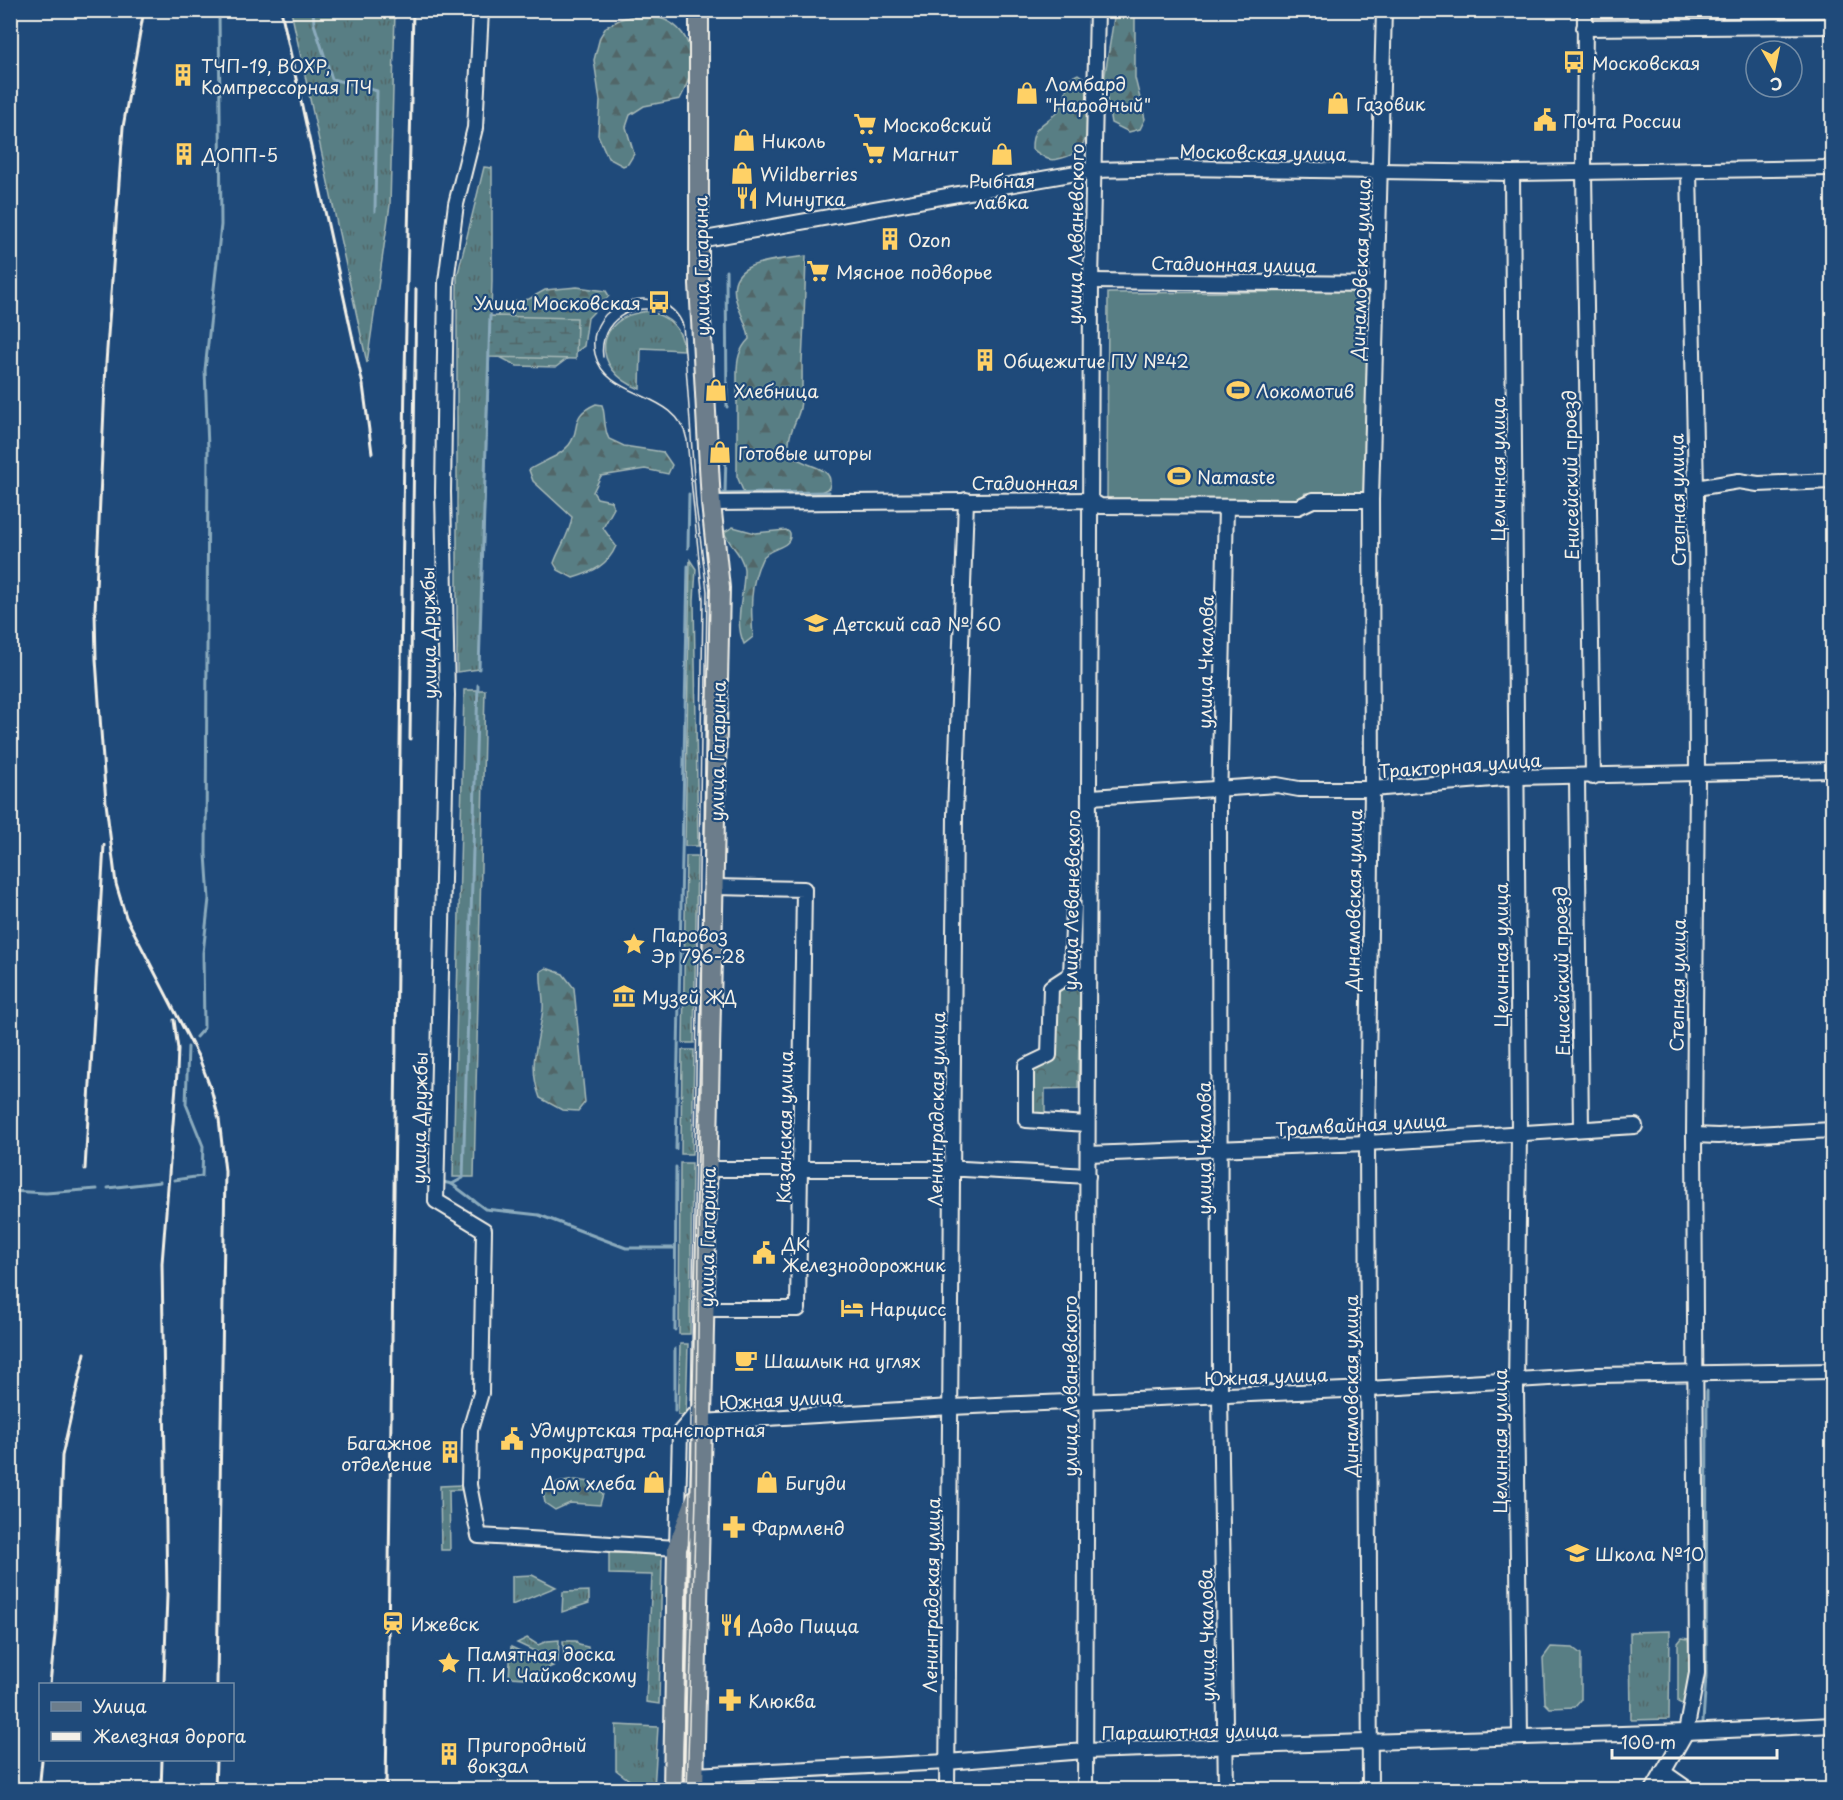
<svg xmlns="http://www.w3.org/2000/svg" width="1843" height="1800" font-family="'Playpen Sans',sans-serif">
	<defs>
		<pattern id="grass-tufts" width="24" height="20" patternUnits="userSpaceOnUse" patternTransform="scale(1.5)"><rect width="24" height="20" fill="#587e84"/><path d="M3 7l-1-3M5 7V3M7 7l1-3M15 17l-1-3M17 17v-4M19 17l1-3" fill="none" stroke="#516668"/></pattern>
		<pattern id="forest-firs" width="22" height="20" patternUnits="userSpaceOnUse" patternTransform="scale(1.5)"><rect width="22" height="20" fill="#587e84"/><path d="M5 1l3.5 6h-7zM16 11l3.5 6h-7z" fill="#516668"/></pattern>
		<pattern id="wetland-marsh" width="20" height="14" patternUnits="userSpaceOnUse" patternTransform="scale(1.5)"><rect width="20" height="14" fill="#587e84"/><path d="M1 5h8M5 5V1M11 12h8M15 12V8" fill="none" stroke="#516668"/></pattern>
		<pattern id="park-crowns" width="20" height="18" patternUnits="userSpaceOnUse" patternTransform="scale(1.5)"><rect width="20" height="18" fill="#587e84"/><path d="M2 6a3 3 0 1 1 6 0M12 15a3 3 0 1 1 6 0" fill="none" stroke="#516668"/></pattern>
	</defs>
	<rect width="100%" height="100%" fill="#1f4a7a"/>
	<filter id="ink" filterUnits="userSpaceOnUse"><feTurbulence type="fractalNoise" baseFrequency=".0167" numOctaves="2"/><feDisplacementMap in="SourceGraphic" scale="12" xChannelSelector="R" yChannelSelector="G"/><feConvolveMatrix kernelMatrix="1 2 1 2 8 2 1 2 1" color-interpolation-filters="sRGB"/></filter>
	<g filter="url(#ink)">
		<g fill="url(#grass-tufts)" stroke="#a6b8b6" stroke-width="1.5">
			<polygon points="291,11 395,11 390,205 367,363"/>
			<polygon points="484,167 492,168 492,281 479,669 457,672 457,277"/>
			<path d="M648,311C669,317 682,327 684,350L641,348L640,389C590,370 593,316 648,311Z"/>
			<polygon points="690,560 696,569 694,600 698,846 685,846"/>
			<polygon points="464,690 485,690 474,1177 453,1177"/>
			<polygon points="686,856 697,856 694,1043 683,1043"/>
			<polygon points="682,1050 694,1050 692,1154 681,1154"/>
			<polygon points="680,1163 692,1163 690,1334 679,1334"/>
			<polygon points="680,1344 688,1344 686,1415 678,1415"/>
			<polygon points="461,1485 461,1490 449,1490 450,1550 441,1550 440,1486"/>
			<polygon points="609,1553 662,1554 659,1704 646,1702 652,1575 609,1574"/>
			<polygon points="532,1575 556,1587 512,1605 512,1576"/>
			<polygon points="589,1591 589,1603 562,1612 563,1592"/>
			<polygon points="1670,1631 1669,1719 1631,1720 1630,1632"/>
			<polygon points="527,1638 538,1645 547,1641 559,1640 558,1662 517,1643"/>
			<polygon points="563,1641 576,1641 579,1645 588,1647 588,1660 564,1659"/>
			<polygon points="511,1647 553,1666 526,1678 509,1677"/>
			<polygon points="616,1725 658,1727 654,1789 641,1789 616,1770"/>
		</g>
		<g fill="url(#forest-firs)" stroke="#a6b8b6" stroke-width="1.5">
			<polygon points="1115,11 1135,11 1135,78 1145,119 1140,129 1129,132 1111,123 1104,81"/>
			<path d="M644,14C693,21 701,60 680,99L644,106L630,115L626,127L634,154L628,164L623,166L608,158L598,135L600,101L594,60L600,37L606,27L621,19Z"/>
			<path d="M1078,74L1084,78C1094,103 1096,151 1062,158C1058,159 1053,161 1048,159C1043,157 1037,152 1032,149C1031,122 1049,125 1061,107C1066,100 1066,87 1068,79Z"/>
			<path d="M806,256C805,292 804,327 802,362C802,377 803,393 800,408C798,419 789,431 789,443C788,471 838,460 829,488L813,496L746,498L737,476V373C737,360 739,349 749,339C748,325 740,314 736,300C724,258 779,261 806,256Z"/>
			<polygon points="577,287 606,291 609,296 588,318 584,346 556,367 517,366 496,355 494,331 499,309 503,304 529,299 545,290"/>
			<path d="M596,404L602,405C606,416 603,428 609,439L624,446L663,452L672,465L668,474L645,469L601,476L593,492L597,498L611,501L614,508L603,528L616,546C608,565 593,572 573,578L558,570L554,563C560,546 570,534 572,517L533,481L529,470C542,461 558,458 569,445C582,429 568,416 596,404Z"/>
			<path d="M733,527L755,533L786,530L790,533C792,550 769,546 762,559C749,585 751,610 753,637L744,644C733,619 745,595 744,569C743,555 729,545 724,532Z"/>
			<path d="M546,968L563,974L574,988L585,1102L578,1111L562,1110L540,1098C527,1063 539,1043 543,1009C544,997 540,984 541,971Z"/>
			<polygon points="575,1480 591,1482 603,1494 600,1505 570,1503 555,1510 545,1503 543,1492 551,1484"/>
			<path d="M1682,1638L1688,1639C1693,1656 1694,1689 1684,1705L1678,1702V1643Z"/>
		</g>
		<polygon fill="url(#wetland-marsh)" stroke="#a6b8b6" stroke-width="1.5" points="490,316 577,318 576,359 489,357"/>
		<polygon fill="url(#park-crowns)" stroke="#a6b8b6" stroke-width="1.5" points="1066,983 1080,983 1078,1088 1045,1089 1045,1120 1030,1118 1031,1067 1056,1047 1055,990"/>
		<g fill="#587e84" stroke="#a6b8b6" stroke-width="1.5">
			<polygon points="1365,291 1368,296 1367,492 1305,493 1300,500 1107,502 1108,293"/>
			<polygon points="1551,1647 1573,1648 1581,1654 1581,1700 1575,1707 1550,1708 1545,1703 1543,1658"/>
		</g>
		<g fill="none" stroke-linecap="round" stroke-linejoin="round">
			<g stroke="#8babbd" stroke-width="3">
				<polyline points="313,10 314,24 332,79 377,91 375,211"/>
				<polyline points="726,271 727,407"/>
				<polyline points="717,494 829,492"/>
				<polyline points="725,494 726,453"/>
				<polyline points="688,548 689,494"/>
				<polyline points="479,669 490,316"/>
				<polyline points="196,1037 204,1028 203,953 209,899 206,854 208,448 205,370 221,225 219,10"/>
				<polyline points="676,1149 688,566"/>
				<polyline points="174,1180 202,1176 203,1146 186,1104 188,1047"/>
				<polyline points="443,1182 452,1184 463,1178 478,685"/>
				<polyline points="452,1184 485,1209 539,1215 626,1248 674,1248"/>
				<polyline points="108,1188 160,1182"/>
				<polyline points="10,1191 46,1193 97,1189"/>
				<polyline points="675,1330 676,1167"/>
				<polyline points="675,1349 675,1411"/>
				<polyline points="1703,1722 1706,1676 1707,1391"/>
			</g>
			<g stroke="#f4f1e8" stroke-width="18">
				<g id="minor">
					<polyline points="481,10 475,128 456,204 446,282 443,492 447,695 436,1201 484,1230 481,1393 470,1430 469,1485 479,1536 677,1548 680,1432 703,1405"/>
					<polyline points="1585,10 1584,172 1593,777"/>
					<polyline points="1584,28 1832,26"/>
					<polyline points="1512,173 1519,1133 1516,1388 1520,1737"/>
					<polyline points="699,240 1093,170 1182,168 1512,173 1832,168"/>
					<polyline points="1091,281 1376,284"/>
					<polyline points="1696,488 1739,481 1758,484 1832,481"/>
					<polyline points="711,503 1090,500 1100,506 1298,507 1313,500 1371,500"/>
					<polyline points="1577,778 1581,1129"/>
					<polyline points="1091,797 1277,785 1299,789 1372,789 1517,777 1832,770"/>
					<polyline points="1071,974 1074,907"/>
					<polyline points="1087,1124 1026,1120 1026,1066 1049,1055 1051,987 1071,974 1088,975"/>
					<polyline points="1694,1135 1718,1136 1832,1130"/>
					<polyline points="1088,1154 1367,1143 1635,1126"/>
					<polyline points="709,1169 964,1169 1088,1176"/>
					<polyline points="705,1309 798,1309 804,889 714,887"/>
					<polyline points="702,1422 951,1407 1368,1389 1598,1375 1832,1371"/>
					<polyline points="1663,1772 1689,1790"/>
					<polyline points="694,1775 947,1762 1085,1751 1686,1732 1832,1725"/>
					<polyline points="947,1790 955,815 966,500"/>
					<polyline points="1085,1790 1091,281 1097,10"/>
					<polyline points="1226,1790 1220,1395 1219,804 1226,507"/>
					<polyline points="1370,1790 1367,1143 1372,789 1371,500 1384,10"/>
					<polyline points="1653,1790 1686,1732 1697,1673 1694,1135 1697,778 1696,488 1689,171"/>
				</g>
			</g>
			<g stroke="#f4f1e8" stroke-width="22">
				<g id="major">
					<polyline points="673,1790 677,1548 696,1498"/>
					<polyline points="694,1790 720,588 711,503 699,284 699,10"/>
				</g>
			</g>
			<use href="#minor" stroke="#1f4a7a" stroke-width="14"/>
			<use href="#major" stroke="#6c7d8b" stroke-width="18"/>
			<g stroke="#f4f1e8" stroke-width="1.5">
				<path d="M603,357C598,321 633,300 665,313"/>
				<path d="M682,1790L690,1486L703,599L687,440C678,389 606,401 595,354C583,301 663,277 683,325L696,505L707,591L696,1498L687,1790"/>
			</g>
			<g stroke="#f4f1e8" stroke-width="3">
				<polyline points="144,10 123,127 106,363 95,612 96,659 106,803 116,884 126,917 199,1058 211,1089 219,1119 225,1171 217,1684"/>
				<polyline points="281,10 363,385 372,453"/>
				<polyline points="410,739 416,289"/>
				<polyline points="85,1169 104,845"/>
				<polyline points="50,1684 56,1625 62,1456 85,1353"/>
				<polyline points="164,1684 167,1595 162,1263 177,1073 178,1049 174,1020"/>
				<polyline points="39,1790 42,1760"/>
				<polyline points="161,1790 162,1760"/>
				<polyline points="215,1790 216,1760"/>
				<polyline points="386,1790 405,372 413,10"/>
			</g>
		</g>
	</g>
	<defs>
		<g id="bus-bare" transform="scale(1.8)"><path d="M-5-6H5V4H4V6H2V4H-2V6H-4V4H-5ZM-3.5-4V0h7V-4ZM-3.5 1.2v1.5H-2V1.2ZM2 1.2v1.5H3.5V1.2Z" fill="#ffd166" stroke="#1f4a7a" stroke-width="2.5" paint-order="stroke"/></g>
		<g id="building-bare" transform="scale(1.8)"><path d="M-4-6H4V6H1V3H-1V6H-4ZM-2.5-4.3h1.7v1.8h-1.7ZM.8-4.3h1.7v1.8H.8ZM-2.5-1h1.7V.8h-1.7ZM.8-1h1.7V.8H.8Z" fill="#ffd166" stroke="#1f4a7a" stroke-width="2.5" paint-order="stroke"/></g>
		<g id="shop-bare" transform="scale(1.8)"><path d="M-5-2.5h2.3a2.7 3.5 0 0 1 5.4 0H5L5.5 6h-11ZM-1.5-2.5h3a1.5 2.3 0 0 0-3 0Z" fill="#ffd166" stroke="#1f4a7a" stroke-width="2.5" paint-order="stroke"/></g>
		<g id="civic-bare" transform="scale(1.8)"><path d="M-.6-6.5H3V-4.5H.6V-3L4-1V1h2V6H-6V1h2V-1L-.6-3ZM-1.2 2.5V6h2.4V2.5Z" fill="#ffd166" stroke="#1f4a7a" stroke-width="2.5" paint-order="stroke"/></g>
		<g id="supermarket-bare" transform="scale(1.8)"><path d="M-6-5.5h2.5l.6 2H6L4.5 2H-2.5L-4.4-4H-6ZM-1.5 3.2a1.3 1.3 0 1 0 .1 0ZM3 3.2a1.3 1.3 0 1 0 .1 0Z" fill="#ffd166" stroke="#1f4a7a" stroke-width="2.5" paint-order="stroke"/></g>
		<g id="restaurant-bare" transform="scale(1.8)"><path d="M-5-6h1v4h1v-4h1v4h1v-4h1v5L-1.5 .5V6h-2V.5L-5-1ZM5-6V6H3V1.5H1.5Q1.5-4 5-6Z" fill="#ffd166" stroke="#1f4a7a" stroke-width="2.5" paint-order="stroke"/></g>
		<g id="stadium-bare" transform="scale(1.8)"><path d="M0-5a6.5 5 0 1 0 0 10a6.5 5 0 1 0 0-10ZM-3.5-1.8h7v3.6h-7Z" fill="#ffd166" stroke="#1f4a7a" stroke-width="2.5" paint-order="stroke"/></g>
		<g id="school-bare" transform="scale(1.8)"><path d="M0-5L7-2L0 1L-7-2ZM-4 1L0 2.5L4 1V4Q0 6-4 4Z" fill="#ffd166" stroke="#1f4a7a" stroke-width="2.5" paint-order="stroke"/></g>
		<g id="sight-bare" transform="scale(1.8)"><path d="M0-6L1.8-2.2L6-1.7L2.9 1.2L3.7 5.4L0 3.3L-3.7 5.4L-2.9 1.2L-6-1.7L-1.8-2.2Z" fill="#ffd166" stroke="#1f4a7a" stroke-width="2.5" paint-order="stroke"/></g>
		<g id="museum-bare" transform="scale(1.8)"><path d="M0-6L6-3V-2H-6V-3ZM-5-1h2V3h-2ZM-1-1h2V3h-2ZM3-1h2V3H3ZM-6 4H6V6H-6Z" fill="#ffd166" stroke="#1f4a7a" stroke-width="2.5" paint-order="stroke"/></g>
		<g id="hotel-bare" transform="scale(1.8)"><path d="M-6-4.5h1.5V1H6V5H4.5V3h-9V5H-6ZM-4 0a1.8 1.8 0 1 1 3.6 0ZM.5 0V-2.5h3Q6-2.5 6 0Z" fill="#ffd166" stroke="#1f4a7a" stroke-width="2.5" paint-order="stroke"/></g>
		<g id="cafe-bare" transform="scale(1.8)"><path d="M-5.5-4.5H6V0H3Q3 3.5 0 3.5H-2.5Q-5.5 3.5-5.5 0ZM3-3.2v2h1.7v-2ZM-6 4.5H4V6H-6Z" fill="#ffd166" stroke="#1f4a7a" stroke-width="2.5" paint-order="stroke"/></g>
		<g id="pharmacy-bare" transform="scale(1.8)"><path d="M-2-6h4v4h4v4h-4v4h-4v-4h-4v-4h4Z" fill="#ffd166" stroke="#1f4a7a" stroke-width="2.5" paint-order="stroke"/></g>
		<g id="station-bare" transform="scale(1.8)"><path d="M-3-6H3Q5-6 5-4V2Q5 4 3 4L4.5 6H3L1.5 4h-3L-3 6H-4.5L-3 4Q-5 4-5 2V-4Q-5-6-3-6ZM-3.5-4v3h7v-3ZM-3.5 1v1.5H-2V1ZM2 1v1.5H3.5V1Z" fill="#ffd166" stroke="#1f4a7a" stroke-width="2.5" paint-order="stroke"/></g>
	</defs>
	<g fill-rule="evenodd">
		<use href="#bus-bare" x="1574" y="62"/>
		<use href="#building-bare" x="183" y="75"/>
		<use href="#shop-bare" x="1027" y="93"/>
		<use href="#shop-bare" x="1338" y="103"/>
		<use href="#civic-bare" x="1545" y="120"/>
		<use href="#supermarket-bare" x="865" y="124"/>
		<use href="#shop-bare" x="744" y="140"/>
		<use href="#supermarket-bare" x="874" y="153"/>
		<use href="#building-bare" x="184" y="154"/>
		<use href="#shop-bare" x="1002" y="154"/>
		<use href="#shop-bare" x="742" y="173"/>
		<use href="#restaurant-bare" x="747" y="198"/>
		<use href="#building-bare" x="890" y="239"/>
		<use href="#supermarket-bare" x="818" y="271"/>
		<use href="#bus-bare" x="659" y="302"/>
		<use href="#building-bare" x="985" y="360"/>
		<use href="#shop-bare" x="716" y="390"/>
		<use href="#stadium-bare" x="1238" y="390"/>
		<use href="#shop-bare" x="720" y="452"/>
		<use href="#stadium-bare" x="1179" y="476"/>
		<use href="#school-bare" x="816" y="623"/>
		<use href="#sight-bare" x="634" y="944"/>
		<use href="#museum-bare" x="624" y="996"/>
		<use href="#civic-bare" x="764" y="1253"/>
		<use href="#hotel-bare" x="852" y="1308"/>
		<use href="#cafe-bare" x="746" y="1360"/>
		<use href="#civic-bare" x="512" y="1439"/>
		<use href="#building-bare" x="450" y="1452"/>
		<use href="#shop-bare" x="654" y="1482"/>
		<use href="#shop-bare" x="767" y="1482"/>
		<use href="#pharmacy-bare" x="734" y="1527"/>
		<use href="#school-bare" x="1577" y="1553"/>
		<use href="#station-bare" x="393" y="1623"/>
		<use href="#restaurant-bare" x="731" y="1625"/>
		<use href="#sight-bare" x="449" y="1663"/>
		<use href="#pharmacy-bare" x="730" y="1700"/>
		<use href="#building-bare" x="449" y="1754"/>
	</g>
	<g text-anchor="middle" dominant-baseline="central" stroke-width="4.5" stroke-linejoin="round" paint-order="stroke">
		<g font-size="18" fill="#f4f1e8" stroke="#1f4a7a" text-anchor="start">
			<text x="1592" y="62">Московская</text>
			<text x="201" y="65">ТЧП-19, ВОХР,<tspan x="201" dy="21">Компрессорная ПЧ</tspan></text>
			<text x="1045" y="83">Ломбард<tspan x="1045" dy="21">"Народный"</tspan></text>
			<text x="1356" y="103">Газовик</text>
			<text x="1563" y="120">Почта России</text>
			<text x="883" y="124">Московский</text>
			<text x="762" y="140">Николь</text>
			<text x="892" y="153">Магнит</text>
			<text x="202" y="154">ДОПП-5</text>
			<text x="760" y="173">Wildberries</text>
			<text x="1002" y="180" text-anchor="middle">Рыбная<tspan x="1002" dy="21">лавка</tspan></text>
			<text x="765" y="198">Минутка</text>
			<text x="908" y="239">Ozon</text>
			<text x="836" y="271">Мясное подворье</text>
			<text x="641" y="302" text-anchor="end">Улица Московская</text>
			<text x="1003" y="360">Общежитие ПУ №42</text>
			<text x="734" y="390">Хлебница</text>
			<text x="1256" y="390">Локомотив</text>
			<text x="738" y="452">Готовые шторы</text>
			<text x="1197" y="476">Namaste</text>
			<text x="834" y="623">Детский сад № 60</text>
			<text x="652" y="934">Паровоз<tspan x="652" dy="21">Эр 796-28</tspan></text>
			<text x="642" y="996">Музей ЖД</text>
			<text x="782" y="1243">ДК<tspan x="782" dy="21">Железнодорожник</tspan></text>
			<text x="870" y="1308">Нарцисс</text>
			<text x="764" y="1360">Шашлык на углях</text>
			<text x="530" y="1429">Удмуртская транспортная<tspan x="530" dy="21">прокуратура</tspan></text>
			<text x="432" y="1442" text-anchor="end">Багажное<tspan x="432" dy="21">отделение</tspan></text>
			<text x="636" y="1482" text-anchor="end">Дом хлеба</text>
			<text x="785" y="1482">Бигуди</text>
			<text x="752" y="1527">Фармленд</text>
			<text x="1595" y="1553">Школа №10</text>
			<text x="411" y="1623">Ижевск</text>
			<text x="749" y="1625">Додо Пицца</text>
			<text x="467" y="1653">Памятная доска<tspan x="467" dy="21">П. И. Чайковскому</tspan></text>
			<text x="748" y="1700">Клюква</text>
			<text x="467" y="1744">Пригородный<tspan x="467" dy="21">вокзал</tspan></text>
		</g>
		<g font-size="18" fill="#f4f1e8" stroke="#1f4a7a">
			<text transform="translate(1263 152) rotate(1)">Московская улица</text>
			<text transform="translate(1075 234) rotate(-89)">улица Леваневского</text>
			<text transform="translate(1234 264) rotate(1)">Стадионная улица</text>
			<text transform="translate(701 266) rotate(-91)">улица Гагарина</text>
			<text transform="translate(1360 269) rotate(-88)">Динамовская улица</text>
			<text transform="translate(1497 469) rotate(-90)">Целинная улица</text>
			<text transform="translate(1570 475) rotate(-91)">Енисейский проезд</text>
			<text x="1025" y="482">Стадионная</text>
			<text transform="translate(1677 500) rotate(-91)">Степная улица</text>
			<text transform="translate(428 633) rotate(-91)">улица Дружбы</text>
			<text transform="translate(1205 662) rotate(-89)">улица Чкалова</text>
			<text transform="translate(717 751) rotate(-89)">улица Гагарина</text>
			<text transform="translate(1460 765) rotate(-4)">Тракторная улица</text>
			<text transform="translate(1071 900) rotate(-89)">улица Леваневского</text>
			<text transform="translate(1353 900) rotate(-89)">Динамовская улица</text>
			<text transform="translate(1500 955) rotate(-90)">Целинная улица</text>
			<text transform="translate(1561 971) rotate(-91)">Енисейский проезд</text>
			<text transform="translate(1677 985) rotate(-89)">Степная улица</text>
			<text transform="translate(936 1109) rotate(-89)">Ленинградская улица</text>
			<text transform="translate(419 1118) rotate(-89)">улица Дружбы</text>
			<text transform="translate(1361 1124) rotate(-3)">Трамвайная улица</text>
			<text transform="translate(784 1127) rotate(-89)">Казанская улица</text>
			<text transform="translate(1203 1148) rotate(-90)">улица Чкалова</text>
			<text transform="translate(707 1237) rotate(-89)">улица Гагарина</text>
			<text transform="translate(1266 1376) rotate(-2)">Южная улица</text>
			<text transform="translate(1069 1386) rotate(-90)">улица Леваневского</text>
			<text transform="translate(1350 1386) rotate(-90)">Динамовская улица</text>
			<text transform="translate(781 1399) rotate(-3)">Южная улица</text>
			<text transform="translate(1499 1441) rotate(-90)">Целинная улица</text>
			<text transform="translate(931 1595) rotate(-89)">Ленинградская улица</text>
			<text transform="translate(1206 1635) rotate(-91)">улица Чкалова</text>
			<text transform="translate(1190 1731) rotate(-1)">Парашютная улица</text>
		</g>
	</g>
	<rect width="1843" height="1800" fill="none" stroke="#1f4a7a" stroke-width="36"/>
	<rect x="18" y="18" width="1807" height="1764" fill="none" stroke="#f4f1e8" stroke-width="2" filter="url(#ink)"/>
	<rect x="39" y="1683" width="195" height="78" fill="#1f4a7a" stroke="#748da6" stroke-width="1.5"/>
	<rect x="51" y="1702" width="30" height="9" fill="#6c7d8b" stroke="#748da6" stroke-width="1.5"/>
	<text x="93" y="1713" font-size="18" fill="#f4f1e8">Улица</text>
	<rect x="51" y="1732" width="30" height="9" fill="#f4f1e8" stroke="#748da6" stroke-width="1.5"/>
	<text x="93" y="1743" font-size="18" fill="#f4f1e8">Железная дорога</text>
	<g transform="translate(1774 69) rotate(171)"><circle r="28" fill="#1f4a7a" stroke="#748da6" stroke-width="1.5"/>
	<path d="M0-4.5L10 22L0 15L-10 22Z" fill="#ffd166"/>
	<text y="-9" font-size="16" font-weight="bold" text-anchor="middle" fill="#f4f1e8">С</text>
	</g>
	<path d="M1612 1749v9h165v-9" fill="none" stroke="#f4f1e8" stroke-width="3"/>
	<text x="1621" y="1749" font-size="18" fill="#f4f1e8" stroke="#1f4a7a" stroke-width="4.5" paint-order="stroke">100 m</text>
</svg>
